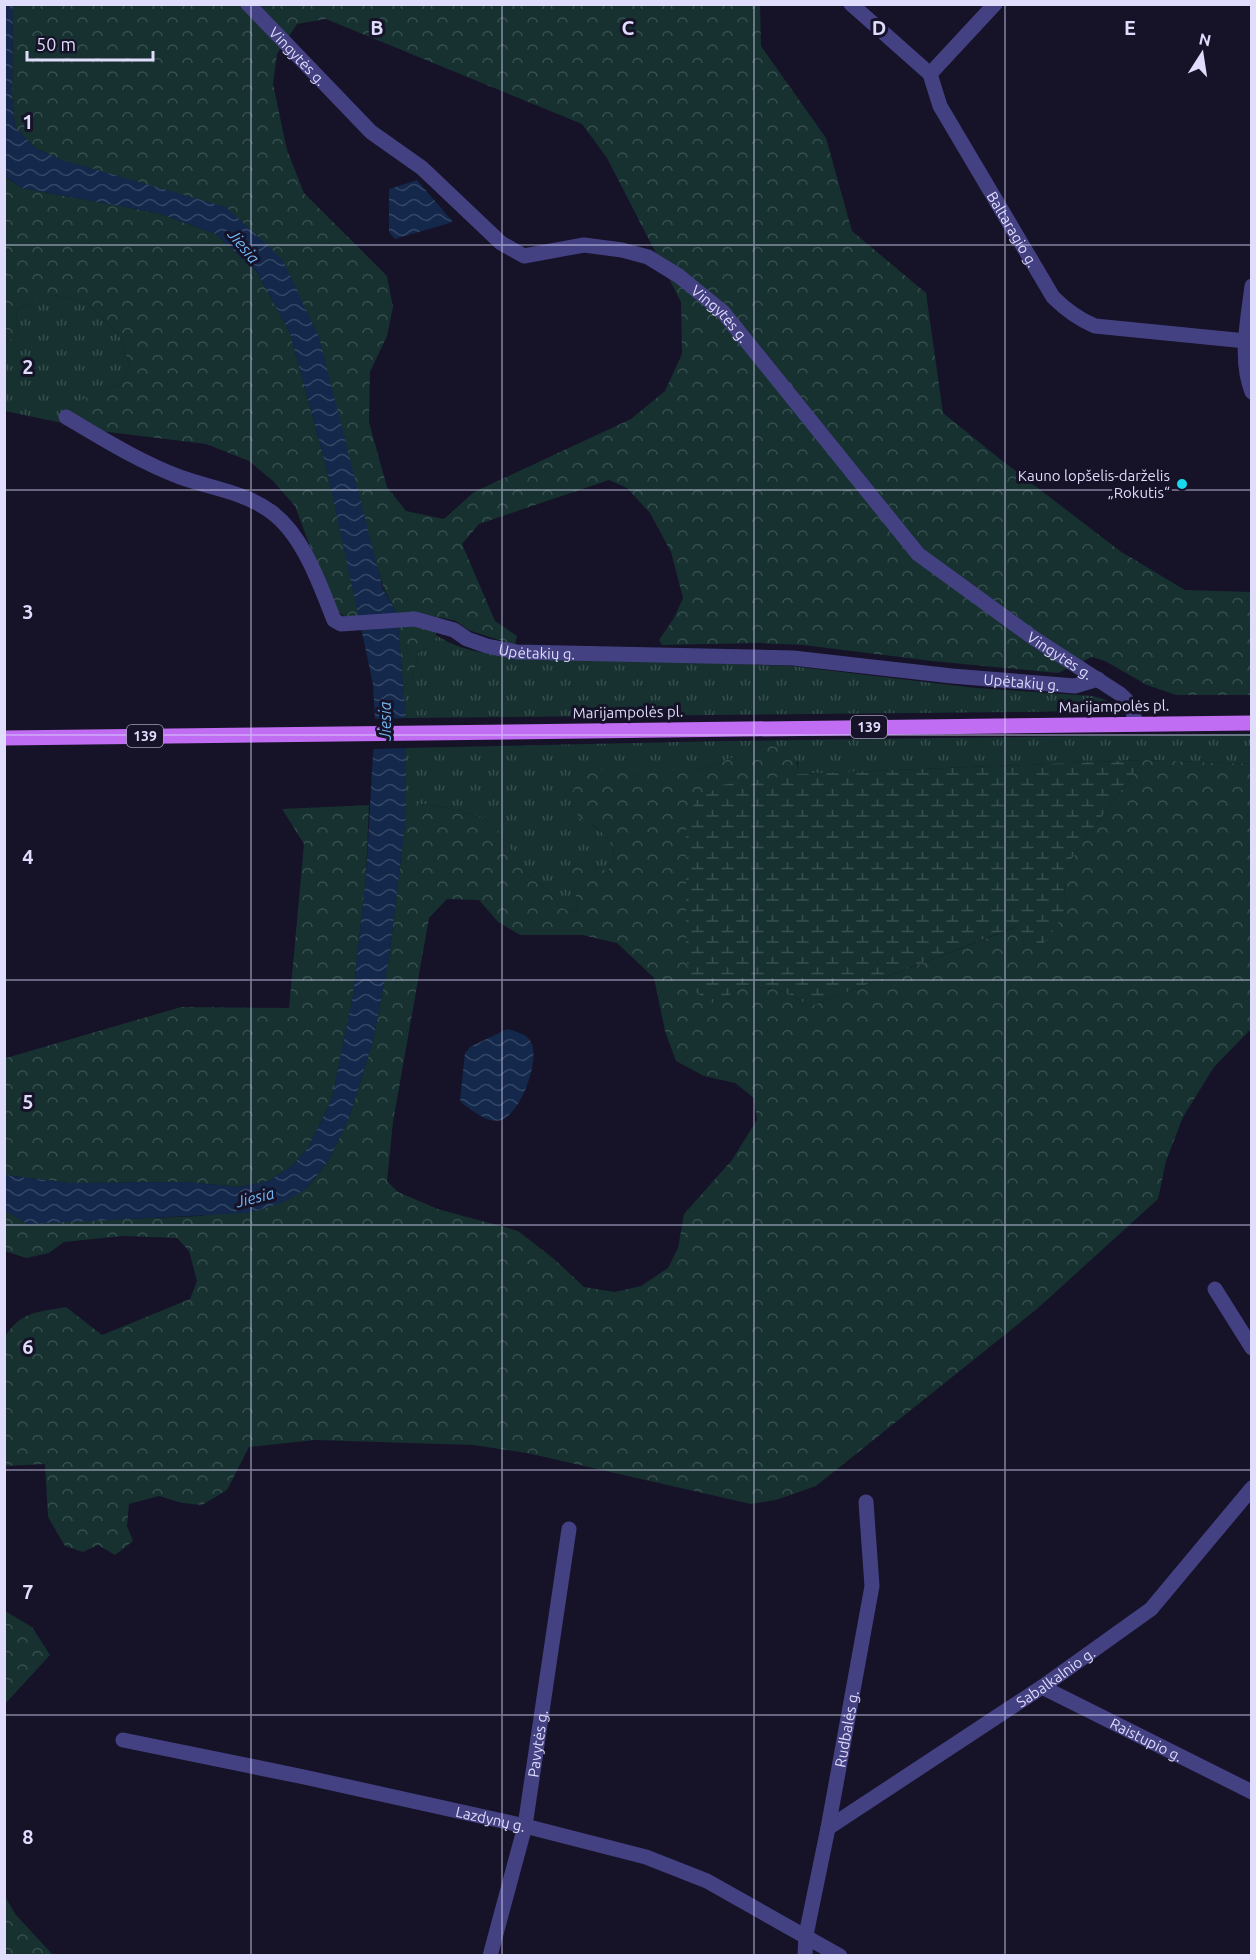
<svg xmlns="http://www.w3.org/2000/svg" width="1256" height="1960" font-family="Ubuntu,sans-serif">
	<defs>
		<pattern id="grass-tufts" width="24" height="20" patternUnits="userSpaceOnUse" patternTransform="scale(1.5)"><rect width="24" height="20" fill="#163130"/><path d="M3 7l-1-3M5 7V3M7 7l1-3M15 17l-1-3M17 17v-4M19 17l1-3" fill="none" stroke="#374e4f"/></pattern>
		<pattern id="forest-crowns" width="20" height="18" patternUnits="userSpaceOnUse" patternTransform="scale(1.5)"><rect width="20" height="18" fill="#163130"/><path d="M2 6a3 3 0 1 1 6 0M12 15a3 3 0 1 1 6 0" fill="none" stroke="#374e4f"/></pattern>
		<pattern id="wetland-marsh" width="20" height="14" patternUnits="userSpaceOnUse" patternTransform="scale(1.5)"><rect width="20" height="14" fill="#163130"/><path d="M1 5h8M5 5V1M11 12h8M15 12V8" fill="none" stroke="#374e4f"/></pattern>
		<pattern id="water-waves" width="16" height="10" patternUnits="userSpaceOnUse" patternTransform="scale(1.5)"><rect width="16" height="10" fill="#13284b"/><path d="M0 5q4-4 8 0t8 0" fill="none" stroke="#354766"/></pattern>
	</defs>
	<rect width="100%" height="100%" fill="#161228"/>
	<g fill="url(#grass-tufts)">
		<polygon points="53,295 86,302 119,335 130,366 120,385 99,390 100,431 5,411 5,343 18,335 16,309"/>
		<path d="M436,635C459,650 479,652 506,656L791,666L976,688L1093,696L1109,701L1111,711L406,718L403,685L412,682L418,652L434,646Z"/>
		<path d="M1251,734L1252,764L1143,760L798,774V762L767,745L699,770H587L579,818C602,831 611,834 615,861L608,870H598L591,862L573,890L578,901L576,910C560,913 558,901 548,891C542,885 533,880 527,873C515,858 501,830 484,819C472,812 431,804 417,804L406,816L405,748L724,741Z"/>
	</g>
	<g fill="url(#forest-crowns)" fill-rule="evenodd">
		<path d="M13,5H760L761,46L826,138L852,231L926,293L943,413L1000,459L1120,551L1185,590L1251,592V695H1176L1147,685L1105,661L1092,657L1058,673L932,661L803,645L759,643L662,645L659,640L674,618L683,598L671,552L650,513L627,488L609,480L479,524L462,544L495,621L517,636L515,645L468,630L456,621L439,617L434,646L418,652L412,682L403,685L397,613L384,589L282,259L35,148L15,127L12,96ZM326,19L582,124L607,158L681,302L682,354L665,391L631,419L474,492L444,519L406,511L387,487L369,422L370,372L387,336L393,307L387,276L304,193L287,150L273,84L277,54L297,24Z"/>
		<polygon points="4,176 22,188 158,213 216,234 257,272 290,333 327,470 359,616 349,619 333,609 295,506 273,481 249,461 206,444 100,431 79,416 80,401 99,390 120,385 130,366 119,335 86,302 53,295 16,309 18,335 5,343"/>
		<path d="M767,745C786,750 798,750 798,774L788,776L725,998L745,985L780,990L811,1006L1016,927L1025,945L1066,911L1064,885L1072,858L1143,760L1251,764V1029L1214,1067L1183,1117L1166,1161L1158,1199L1037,1309L816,1486L776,1500L751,1504L527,1453L473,1445L315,1440L249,1447L227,1490L202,1505L182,1503L159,1496L129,1504L127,1526L133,1541L115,1555L98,1545L83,1552L65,1546L48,1517L45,1464L5,1466L4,1338C21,1311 37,1312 66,1307L102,1335L190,1299L197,1281L189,1251L177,1238L123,1236L64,1242L49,1253L26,1258L5,1251V1211L28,1223L201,1216L307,1188L328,1161L349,1118L373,1041L389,958L406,816L417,804C431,804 472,812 484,819C501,829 515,858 527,873C533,880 542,885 548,891C558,901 560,913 576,910L578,901L573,890L571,870L579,859L591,862L598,870H608L615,861C611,833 602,831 579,818L570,795L587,770H699ZM447,899L479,900L498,922L520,935H582L617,943L654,978L665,1031L676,1061L704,1076L735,1083L754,1098L757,1120L732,1160L684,1214L678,1248L668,1268L641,1286L615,1292L584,1287L554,1259L518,1231L438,1209L398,1192L387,1181L393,1122L429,918Z"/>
		<polygon points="369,805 366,877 353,995 332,1099 308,1148 292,1166 269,1181 239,1187 187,1182 70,1183 5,1175 4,1057 6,1058 181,1007 289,1008 304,844 282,809"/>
		<polygon points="5,1611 32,1627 50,1655 5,1704"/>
		<polygon points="4,1895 16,1915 53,1955 5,1955"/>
	</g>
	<polygon fill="url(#wetland-marsh)" points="1143,760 1072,858 1064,885 1066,911 1048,939 1037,948 1025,945 1015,927 811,1006 780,990 745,985 725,998 712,1003 692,990 686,956 686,830 694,802 721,785 798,774"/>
	<g fill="url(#water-waves)">
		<polygon points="4,5 13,5 12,96 15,127 35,148 62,160 226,207 282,259 319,337 383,589 397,613 406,718 406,816 389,958 373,1041 349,1118 328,1161 307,1188 284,1202 249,1213 28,1224 5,1211 5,1175 70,1183 187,1182 239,1187 269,1181 292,1166 308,1148 332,1099 353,995 366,877 375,719 373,684 327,470 290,333 257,272 216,234 158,213 22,188 5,176"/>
		<polygon points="417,180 453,222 395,239 389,232 389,189"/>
		<path d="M507,1029C515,1031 527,1034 531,1042C541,1060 519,1121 496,1121C485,1121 472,1110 463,1104L460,1100L465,1053L470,1047Z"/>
	</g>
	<polygon fill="#161228" points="409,718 408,748 369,749 372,719"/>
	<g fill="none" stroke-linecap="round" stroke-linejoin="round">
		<g stroke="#444183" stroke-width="15">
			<path id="s1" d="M248,4L371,132L422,168L501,243L524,256L584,245L622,250L648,257L679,276L723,312L918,554L1035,639L1120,694C1131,703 1134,710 1135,724"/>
			<path id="s2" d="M851,4L930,74L940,106L1053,297C1066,310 1078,319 1095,326L1246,341"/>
			<polyline points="930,74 995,4"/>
			<path d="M1252,286C1248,320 1239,359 1252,392"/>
			<path id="s3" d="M66,417C103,439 140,462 180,477C210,488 244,492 270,511C303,534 320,585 334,620L341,624L415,619L454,630L467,639L487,646L517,652L793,658L952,676L1075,686L1098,679"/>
			<polyline points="1215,1289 1252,1348"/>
			<path id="s4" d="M1042,1687L1252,1792"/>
			<path id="s5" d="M123,1740L304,1777L525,1826L646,1857L707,1881L840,1956"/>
			<path id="s6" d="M828,1828L1042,1687L1151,1609L1252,1488"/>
			<path id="s7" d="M490,1956L525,1826L569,1529"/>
			<path id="s8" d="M805,1956L806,1935L828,1828L872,1586L866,1502"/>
		</g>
		<polyline stroke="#c06cf3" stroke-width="15" points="4,738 1252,723"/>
	</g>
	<path fill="none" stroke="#dfdcfc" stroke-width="1.5" stroke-opacity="0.55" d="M251,4V1956M502,4V1956M754,4V1956M1005,4V1956M4,245H1252M4,490H1252M4,735H1252M4,980H1252M4,1225H1252M4,1470H1252M4,1715H1252"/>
	<circle fill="#18d8ec" stroke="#161228" stroke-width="2" cx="1182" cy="484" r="6"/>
	<g text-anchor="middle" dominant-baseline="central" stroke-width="6" stroke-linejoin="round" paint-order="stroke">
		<g fill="#161228" stroke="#a39fbc" stroke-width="1.5">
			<rect x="851" y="716" width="36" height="22" rx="4.5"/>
			<rect x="127" y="725" width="36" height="22" rx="4.5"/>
		</g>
		<g font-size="14" font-weight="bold" fill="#dfdcfc">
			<text x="869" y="727">139</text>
			<text x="145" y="736">139</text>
		</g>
		<g font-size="15" fill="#dfdcfc" stroke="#161228">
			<text stroke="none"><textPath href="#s1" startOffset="72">Vingytės g.</textPath></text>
			<text stroke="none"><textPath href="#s2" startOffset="282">Baltaragio g.</textPath></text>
			<text stroke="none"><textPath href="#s1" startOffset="594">Vingytės g.</textPath></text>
			<text stroke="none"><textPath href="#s3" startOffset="564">Upėtakių g.</textPath></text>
			<text stroke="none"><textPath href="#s1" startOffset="1080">Vingytės g.</textPath></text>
			<text stroke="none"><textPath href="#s3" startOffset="1050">Upėtakių g.</textPath></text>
			<text transform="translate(1114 706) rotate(-1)">Marijampolės pl.</text>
			<text transform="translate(628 712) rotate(-1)">Marijampolės pl.</text>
			<text stroke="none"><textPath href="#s6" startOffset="273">Sabalkalnio g.</textPath></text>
			<text stroke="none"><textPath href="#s8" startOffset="231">Rudbalės g.</textPath></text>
			<text stroke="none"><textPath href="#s4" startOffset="117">Raistupio g.</textPath></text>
			<text stroke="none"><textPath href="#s7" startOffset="218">Pavytės g.</textPath></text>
			<text stroke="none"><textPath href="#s5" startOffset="376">Lazdynų g.</textPath></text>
		</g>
		<g font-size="15" fill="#dfdcfc" stroke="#161228" text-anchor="end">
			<text x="1170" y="475">Kauno lopšelis-darželis<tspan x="1170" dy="17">„Rokutis“</tspan></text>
		</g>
		<g font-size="16" font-style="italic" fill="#72b8f4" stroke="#161228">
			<text transform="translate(244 246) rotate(50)">Jiesia</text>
			<text transform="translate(385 721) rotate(-90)">Jiesia</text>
			<text transform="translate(255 1197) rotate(-14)">Jiesia</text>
		</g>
	</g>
	<g font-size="20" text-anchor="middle" font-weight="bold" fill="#dfdcfc" stroke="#161228" stroke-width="6" stroke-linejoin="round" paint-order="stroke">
		<text x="377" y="35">B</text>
		<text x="628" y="35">C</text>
		<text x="879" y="35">D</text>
		<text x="1130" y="35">E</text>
		<text x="28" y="129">1</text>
		<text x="28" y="374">2</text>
		<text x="28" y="619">3</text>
		<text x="28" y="864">4</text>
		<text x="28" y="1109">5</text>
		<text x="28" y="1354">6</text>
		<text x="28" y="1599">7</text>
		<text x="28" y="1844">8</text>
	</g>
	<rect width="1256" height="1960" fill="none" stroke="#dfdcfc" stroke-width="12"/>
	<g transform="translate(1202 54) rotate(12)" stroke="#161228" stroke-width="4.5" paint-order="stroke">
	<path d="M0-4.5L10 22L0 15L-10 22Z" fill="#dfdcfc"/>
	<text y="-9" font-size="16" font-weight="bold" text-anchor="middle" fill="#dfdcfc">N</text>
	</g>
	<path d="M27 51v9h126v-9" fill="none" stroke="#dfdcfc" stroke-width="3"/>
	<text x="36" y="51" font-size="18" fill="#dfdcfc" stroke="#161228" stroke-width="4.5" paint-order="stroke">50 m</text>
</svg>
